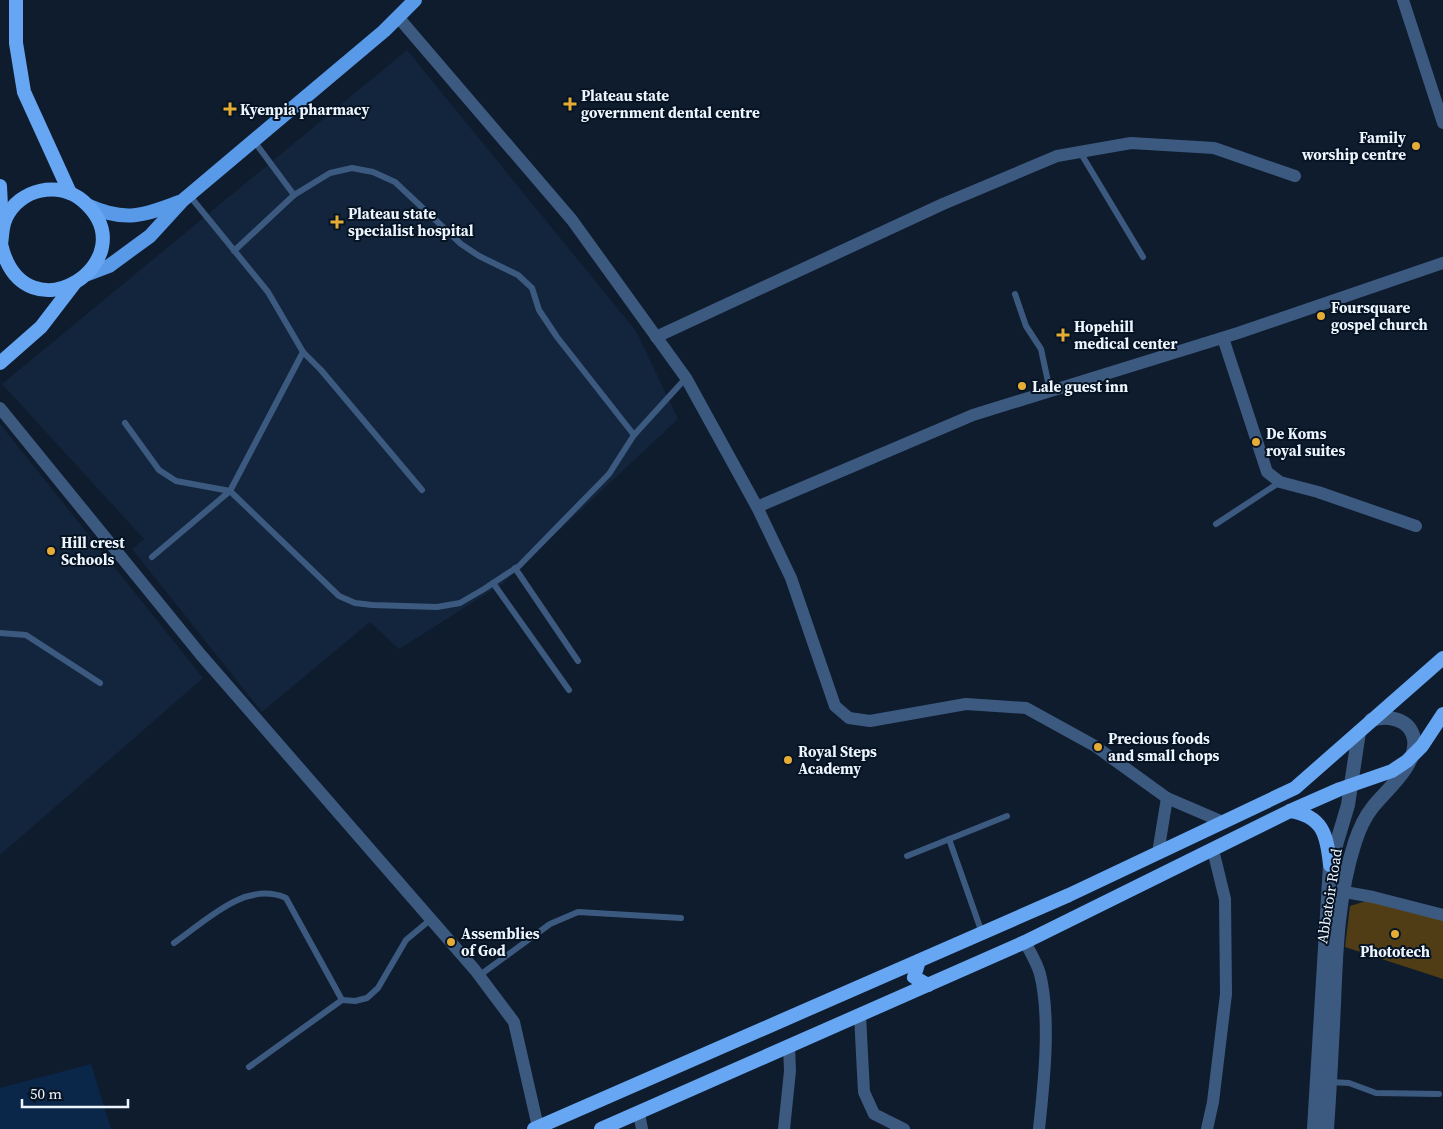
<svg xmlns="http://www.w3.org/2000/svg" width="1443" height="1129" font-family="'Source Serif 4',serif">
	<rect width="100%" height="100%" fill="#0f1c2d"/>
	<g fill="#13253c">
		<polygon points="407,50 636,331 678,419 502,584 399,649 370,622 262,712 132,549 144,539 2,384"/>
		<polygon points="0,424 203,678 0,855"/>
	</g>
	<polygon fill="#0a2749" points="91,1064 111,1129 0,1129 0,1088"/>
	<polygon fill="#503d16" points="1376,898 1443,920 1443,979 1345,947 1350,906"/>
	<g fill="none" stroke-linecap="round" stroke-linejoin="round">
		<g stroke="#3c5a80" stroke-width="6">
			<polyline points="254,141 294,195"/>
			<polyline points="1080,152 1143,257"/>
			<polyline points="234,251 294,195 330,173 352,168 373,172 395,182 461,244 479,256 518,275 532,288 539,310 557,337 634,435"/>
			<polyline points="1015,294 1026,326 1041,349 1050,391"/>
			<polyline points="303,352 321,370 422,490"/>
			<polyline points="125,423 159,470 176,481 230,491 303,352 268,292 189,195"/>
			<polyline points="1216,524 1280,482"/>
			<polyline points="152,557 230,491 339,596 355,603 372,605 437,607 460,603 484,589 519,566 609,474 634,435 686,378"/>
			<polyline points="515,568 578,661"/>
			<polyline points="493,583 569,690"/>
			<polyline points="0,633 26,635 100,683"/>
			<polyline points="949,839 982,933"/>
			<polyline points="907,856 1007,816"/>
			<path d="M174,943C206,921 245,880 286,898L342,1000L355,1001L367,998L378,988L406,940L430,920"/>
			<polyline points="480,975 550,924 578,912 681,918"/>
			<polyline points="249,1067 342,1000"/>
			<polyline points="1330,1082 1349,1083 1376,1093 1439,1094"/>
		</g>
		<g stroke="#3c5a80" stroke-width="12">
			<polyline points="1403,0 1443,123"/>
			<polyline points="398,17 572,220 686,378 757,507 791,578 835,706 849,718 870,721 966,704 1026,708 1095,746 1167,798 1223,822"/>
			<polyline points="656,337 943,204 1057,156 1131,143 1214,148 1295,176"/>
			<polyline points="1223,338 1267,472 1280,482 1318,492 1416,526"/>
			<polyline points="0,408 201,655 475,970 514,1022 538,1127"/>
			<polyline points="757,507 973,415 1238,333 1443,263"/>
			<polyline points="1158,853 1167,798"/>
			<polyline points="1345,892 1373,897 1443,915"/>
			<path d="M1025,942C1030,952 1037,963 1040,974C1051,1018 1044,1083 1039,1129"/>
			<polyline points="860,1015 864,1092 874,1114 904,1129"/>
			<polyline points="639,1114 642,1129"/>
			<polyline points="784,1129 790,1071 789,1046"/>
			<polyline points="1207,1129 1213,1102 1226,994 1225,899 1213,850"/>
		</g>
		<g stroke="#3c5a80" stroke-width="14">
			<polyline points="1314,1129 1330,865 1348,805 1359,732"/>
			<path d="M1327,1129C1330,1087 1332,1046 1334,1004C1336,950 1338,894 1355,842C1359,830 1364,818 1372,808C1386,790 1418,765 1414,739C1410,718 1387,715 1371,720"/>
		</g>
		<g stroke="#5899e8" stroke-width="14">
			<path d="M89,206C125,222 143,216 179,202"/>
			<polyline points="88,274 109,266 150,236 182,201 384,31 415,0"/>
		</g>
		<g stroke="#66a6f3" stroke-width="14">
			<polyline points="16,0 16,43 24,92 70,193"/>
			<polyline points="0,186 2,226"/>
			<path d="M0,248C3,238 1,228 6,218C19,189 59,180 83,201C151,260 24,343 1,244"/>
			<polyline points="0,363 41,327 74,284"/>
			<path d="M1290,811C1323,816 1327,835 1330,865"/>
			<polyline points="919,961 914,977 928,985"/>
			<polyline points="534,1129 1069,895 1295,788 1443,658"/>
			<polyline points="601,1129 1025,942 1290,811 1340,789 1392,771 1407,761 1422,746 1443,714"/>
		</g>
	</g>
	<g fill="#e5ad35" stroke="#061323" stroke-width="2">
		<path d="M567.5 96.5h5v5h5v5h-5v5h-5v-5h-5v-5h5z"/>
		<path d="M227.5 101.5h5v5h5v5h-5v5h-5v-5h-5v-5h5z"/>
		<circle cx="1416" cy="146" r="5"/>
		<path d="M334.5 214.5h5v5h5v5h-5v5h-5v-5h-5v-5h5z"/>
		<circle cx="1321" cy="316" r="5"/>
		<path d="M1060.5 327.5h5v5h5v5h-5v5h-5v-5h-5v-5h5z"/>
		<circle cx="1022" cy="386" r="5"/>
		<circle cx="1256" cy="442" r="5"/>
		<circle cx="51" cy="551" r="5"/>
		<circle cx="1098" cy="747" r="5"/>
		<circle cx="788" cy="760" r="5"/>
		<circle cx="1395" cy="934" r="5"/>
		<circle cx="451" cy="942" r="5"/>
	</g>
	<g text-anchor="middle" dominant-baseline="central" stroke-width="4" stroke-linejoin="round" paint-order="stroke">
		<g font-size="15" font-weight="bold" fill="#ecf4fe" stroke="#061323" text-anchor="start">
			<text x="581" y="95">Plateau state<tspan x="581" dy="17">government dental centre</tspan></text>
			<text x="240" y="109">Kyenpia pharmacy</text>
			<text x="1406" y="137" text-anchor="end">Family<tspan x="1406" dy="17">worship centre</tspan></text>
			<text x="348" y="213">Plateau state<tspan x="348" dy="17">specialist hospital</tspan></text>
			<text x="1331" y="307">Foursquare<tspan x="1331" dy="17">gospel church</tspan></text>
			<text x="1074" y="326">Hopehill<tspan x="1074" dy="17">medical center</tspan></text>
			<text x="1032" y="386">Lale guest inn</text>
			<text x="1266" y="433">De Koms<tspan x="1266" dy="17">royal suites</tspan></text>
			<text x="61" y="542">Hill crest<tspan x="61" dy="17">Schools</tspan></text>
			<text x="1108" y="738">Precious foods<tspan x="1108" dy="17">and small chops</tspan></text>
			<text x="798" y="751">Royal Steps<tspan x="798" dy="17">Academy</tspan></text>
			<text x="461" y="933">Assemblies<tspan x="461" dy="17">of God</tspan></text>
			<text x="1395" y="951" text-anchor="middle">Phototech</text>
		</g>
		<g font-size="15" fill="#ecf4fe" stroke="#061323">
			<text transform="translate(1329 896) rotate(-81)">Abbatoir Road</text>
		</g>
	</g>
	<path d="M22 1099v8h106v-8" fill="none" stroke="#ecf4fe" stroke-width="2.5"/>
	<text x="30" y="1099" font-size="15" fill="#ecf4fe" stroke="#061323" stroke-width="4" paint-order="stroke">50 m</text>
</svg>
